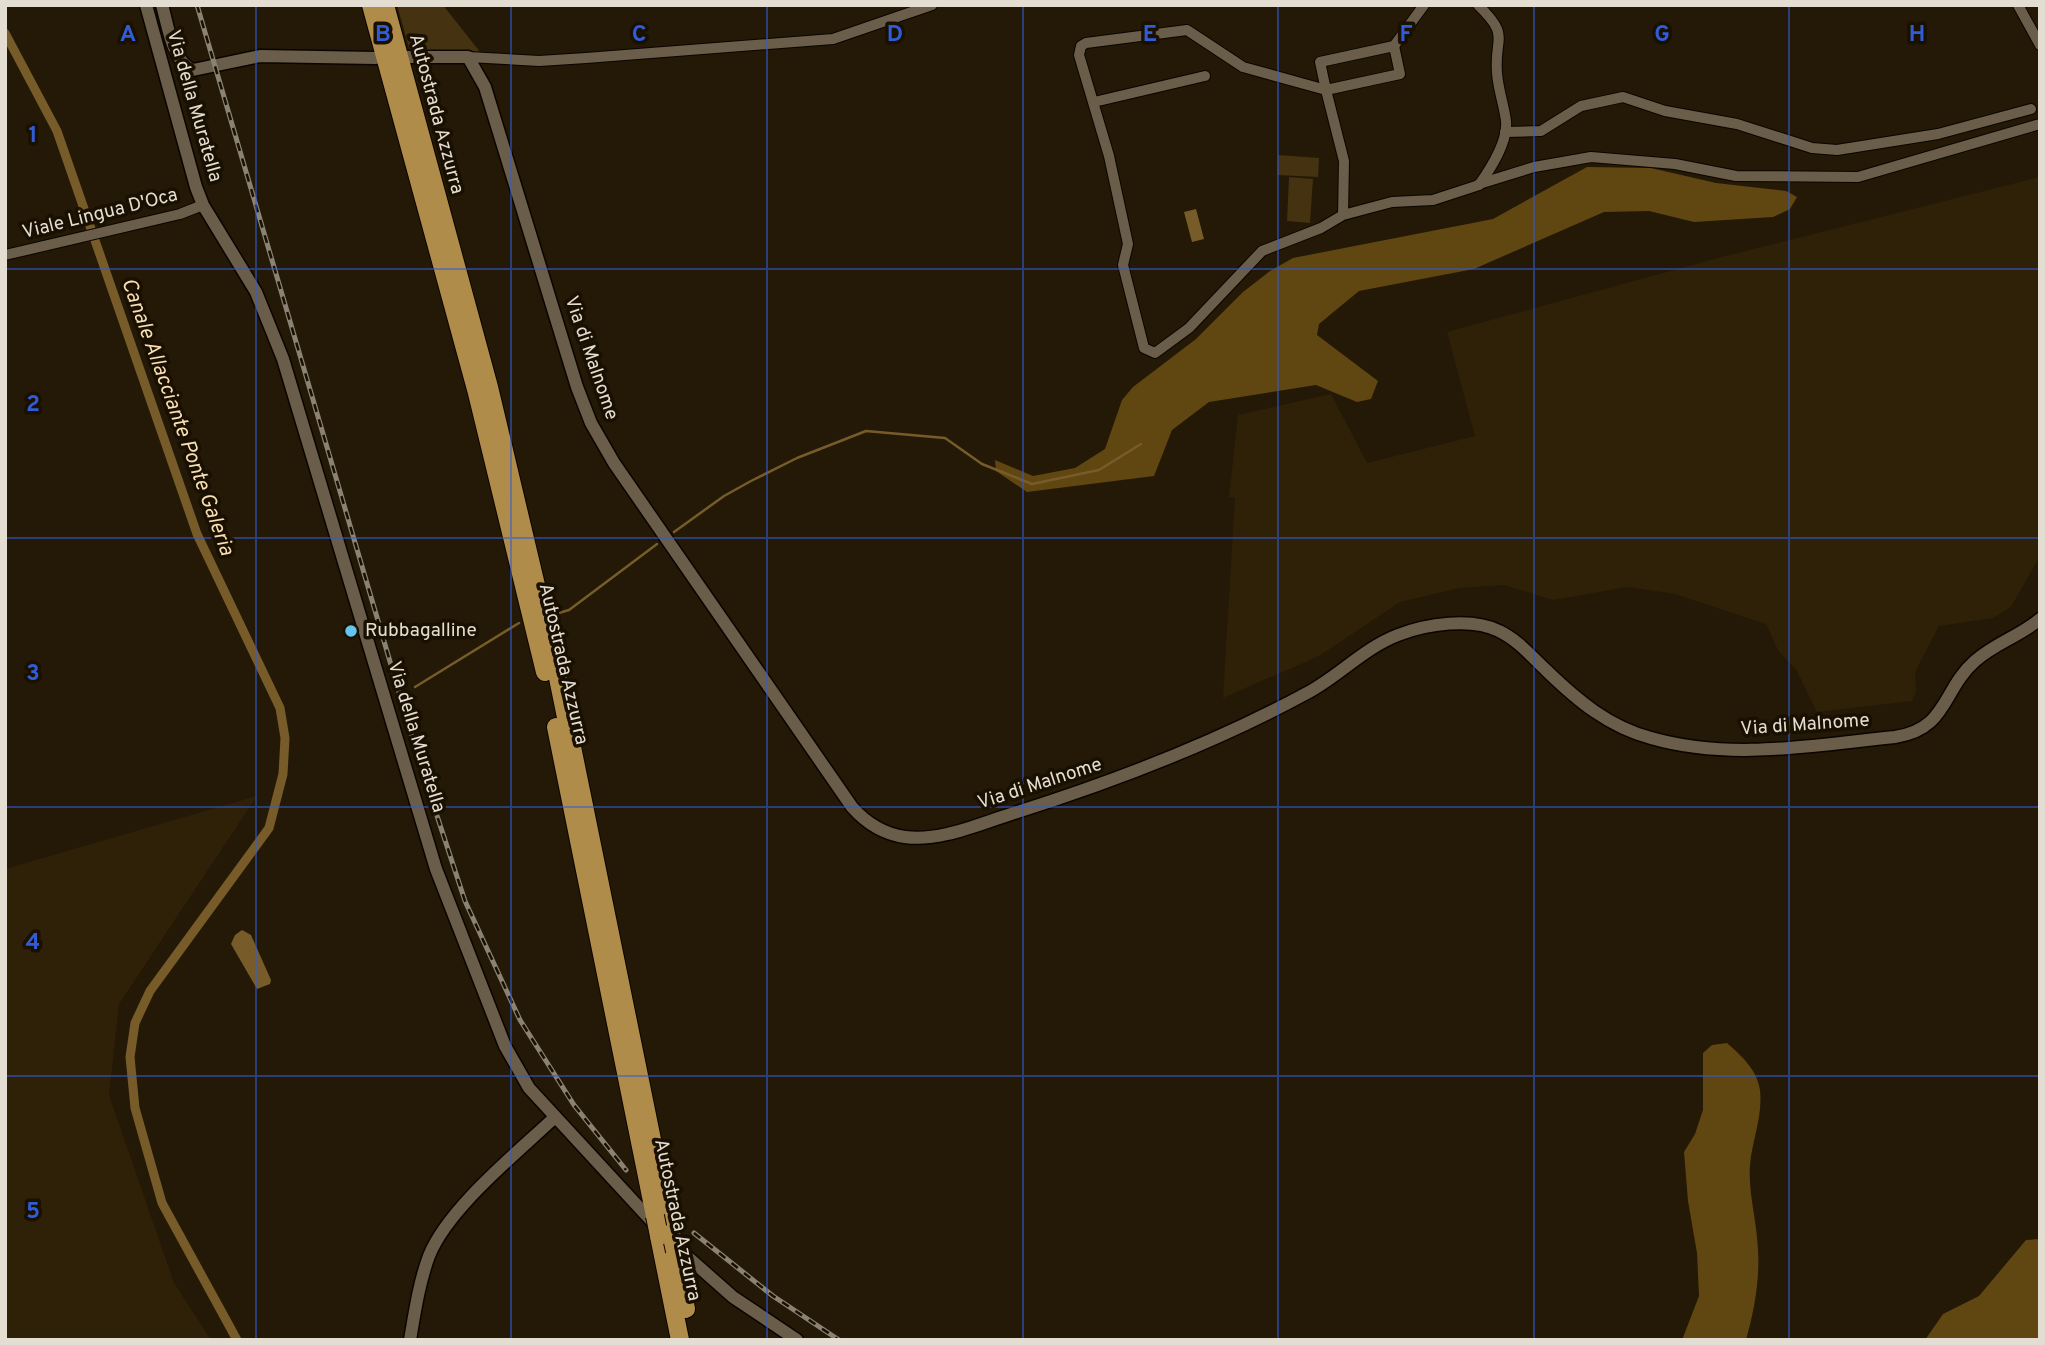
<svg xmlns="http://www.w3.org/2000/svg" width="2045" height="1345" font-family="Overpass,sans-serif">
	<rect width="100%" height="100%" fill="#231906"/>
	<g fill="#2f2107">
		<polygon points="2040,177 2040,556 2011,607 1993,618 1939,626 1915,672 1916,692 1912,701 1817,712 1796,669 1779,652 1766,624 1675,594 1628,587 1553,600 1504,585 1459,588 1400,602 1319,656 1223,698 1235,498 1229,497 1238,415 1331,394 1367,463 1475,436 1447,332 1722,257"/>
		<polygon points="257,796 119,1004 109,1095 174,1283 211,1340 5,1340 5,869"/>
	</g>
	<g fill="#443210">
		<polygon points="397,5 443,5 484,57 411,55"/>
		<polygon points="1278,155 1319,158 1318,177 1277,175"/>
		<polygon points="1289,177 1313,179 1310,223 1287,221"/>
	</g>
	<g fill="#604611">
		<polygon points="1587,167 1651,168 1716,183 1786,191 1797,197 1790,209 1773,217 1694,222 1649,211 1604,212 1474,269 1359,291 1319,324 1317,335 1378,381 1371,399 1357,402 1316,385 1209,402 1172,430 1154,476 1027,492 996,471 995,460 1033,476 1075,468 1105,449 1122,400 1133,387 1196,339 1243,292 1270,271 1293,258 1493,219"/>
		<path d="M1727,1043C1742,1056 1757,1070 1760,1090C1763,1116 1752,1140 1750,1165C1748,1194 1757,1221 1758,1250C1760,1279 1754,1312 1746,1340H1682L1699,1296L1697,1253L1688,1201L1684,1152L1695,1134L1703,1110V1053L1712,1045Z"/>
		<polygon points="2040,1239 2040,1340 1925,1340 1943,1314 1979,1296 2026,1240"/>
	</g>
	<g fill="#775c2a">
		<polygon points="1196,209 1204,239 1192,242 1184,212"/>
		<polygon points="242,930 251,935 271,980 270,984 257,989 231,944 235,935"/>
	</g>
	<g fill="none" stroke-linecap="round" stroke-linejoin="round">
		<g stroke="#775c2a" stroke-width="2.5">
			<polyline points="674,532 724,496 751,481 797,458 866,431 945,438 982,464 1032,484 1099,470 1141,444"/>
			<polyline points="555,614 569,610 657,544"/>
			<polyline points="415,687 519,623"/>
		</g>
		<polyline stroke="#775c2a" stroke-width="9" points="5,33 57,131 197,534 280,708 285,738 283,774 269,828 150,991 135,1023 130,1057 135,1108 162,1203 237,1340"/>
		<g stroke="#0c0400" stroke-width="12">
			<g id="minor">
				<polyline points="2018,5 2040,45"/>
				<polygon points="1394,46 1400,74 1326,90 1320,62"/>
				<polyline points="1394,46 1424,5"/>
				<polyline points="468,57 539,61 586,58 833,39 932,5"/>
				<polyline points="1094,102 1205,76"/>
				<polyline points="1505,132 1541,131 1581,106 1623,97 1665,111 1737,124 1812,148 1837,150 1938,134 2031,109"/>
				<polyline points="1479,184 1534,167 1591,157 1675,164 1736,176 1858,177 2040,124"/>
				<path d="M1343,215L1344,161L1326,90L1243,67L1187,30L1086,43L1081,46L1079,55L1109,156L1128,244L1123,265L1144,348L1155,353L1189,328L1262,251L1321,228L1343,215L1392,202L1433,200L1479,185C1491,168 1508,142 1506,121C1504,105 1498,89 1497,73C1494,36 1511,37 1478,5"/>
				<polyline points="5,255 180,214 203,205"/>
			</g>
		</g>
		<g stroke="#0c0400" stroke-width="15">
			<g id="tertiary">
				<polyline points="146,5 196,187 203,205 256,292 283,359 436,869 505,1046 529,1088 658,1228"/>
				<path d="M162,5C168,25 172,62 193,70L260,56L376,58"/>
				<path d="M406,57H468L485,87L577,387L591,423L614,463L852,807C867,824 883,834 905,837C939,842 979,824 1011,814C1113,782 1213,744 1307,693C1339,676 1364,648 1398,635C1426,624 1472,617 1499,631C1518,640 1532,657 1547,671C1578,701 1609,727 1651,738C1731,761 1814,745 1895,737C1948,729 1942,690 1975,661C1995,643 2020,636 2040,619"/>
				<polyline points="673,1244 733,1297 797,1340"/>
				<path d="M410,1340C415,1311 419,1283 429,1256C448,1208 517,1153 555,1117"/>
			</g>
		</g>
		<g stroke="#0c0400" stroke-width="20">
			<g id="motorway">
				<polyline points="371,5 477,393 545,672"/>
				<polyline points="385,5 489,387 558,678 671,1233"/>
				<polyline points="556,727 655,1216"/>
				<polyline points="659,1236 680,1340"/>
				<polyline points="675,1251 686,1309"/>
			</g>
		</g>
		<use href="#minor" stroke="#6a5e4a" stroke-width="10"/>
		<use href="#tertiary" stroke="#6a5e4a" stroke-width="12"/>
		<use href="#motorway" stroke="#b08c4a" stroke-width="18"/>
		<g stroke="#8a8272" stroke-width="5">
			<g id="rail">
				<polyline points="197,5 421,767 465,901 520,1020 574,1105 626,1170"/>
				<polyline points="694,1233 773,1296 839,1340"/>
			</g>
		</g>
		<use href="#rail" stroke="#1a1001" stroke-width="2.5" stroke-dasharray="8" stroke-linecap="butt"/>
		<g stroke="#0c0400" stroke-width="20" stroke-linecap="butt">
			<g id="motorway-bridge">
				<polyline points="655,1216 659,1236"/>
				<polyline points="671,1233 675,1251"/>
			</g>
		</g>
		<use href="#motorway-bridge" stroke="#b08c4a" stroke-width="18"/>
	</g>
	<path fill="none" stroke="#315cd7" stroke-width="2" stroke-opacity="0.55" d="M256,5V1340M511,5V1340M767,5V1340M1023,5V1340M1278,5V1340M1534,5V1340M1789,5V1340M5,269H2040M5,538H2040M5,807H2040M5,1076H2040"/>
	<circle fill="#67c4f0" stroke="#1a1001" stroke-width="2.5" cx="351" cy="631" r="7"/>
	<g text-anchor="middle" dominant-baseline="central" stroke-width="7" stroke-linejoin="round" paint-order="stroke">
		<g font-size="19" fill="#e4ddd1" stroke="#1a1001">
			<text transform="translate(194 106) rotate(74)">Via della Muratella</text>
			<text transform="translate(436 114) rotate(75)">Autostrada Azzurra</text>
			<text transform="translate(100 214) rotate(-14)">Viale Lingua D'Oca</text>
			<text transform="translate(591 358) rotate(71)">Via di Malnome</text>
			<text transform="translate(563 664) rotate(77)">Autostrada Azzurra</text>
			<text transform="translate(1805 725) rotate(-4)">Via di Malnome</text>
			<text transform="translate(416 737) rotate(73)">Via della Muratella</text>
			<text transform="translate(1040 784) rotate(-18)">Via di Malnome</text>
			<text transform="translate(677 1220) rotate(78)">Autostrada Azzurra</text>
		</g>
		<g font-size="19" fill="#e4ddd1" stroke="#1a1001" text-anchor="start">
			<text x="365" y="631">Rubbagalline</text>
		</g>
		<g font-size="21" font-style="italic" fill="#f8deb3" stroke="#1a1001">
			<text transform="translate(177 417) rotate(70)">Canale Allacciante Ponte Galeria</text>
		</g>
	</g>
	<g font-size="23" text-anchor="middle" font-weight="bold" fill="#315cd7" stroke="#1a1001" stroke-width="7" stroke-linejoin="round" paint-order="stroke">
		<text x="128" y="41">A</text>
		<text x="383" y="41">B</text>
		<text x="639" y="41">C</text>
		<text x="895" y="41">D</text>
		<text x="1150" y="41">E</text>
		<text x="1406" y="41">F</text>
		<text x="1662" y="41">G</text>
		<text x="1917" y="41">H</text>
		<text x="33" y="142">1</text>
		<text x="33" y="411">2</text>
		<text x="33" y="680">3</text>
		<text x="33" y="949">4</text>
		<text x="33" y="1218">5</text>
	</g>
	<rect width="2045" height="1345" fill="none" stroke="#e4ddd1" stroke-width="14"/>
</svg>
